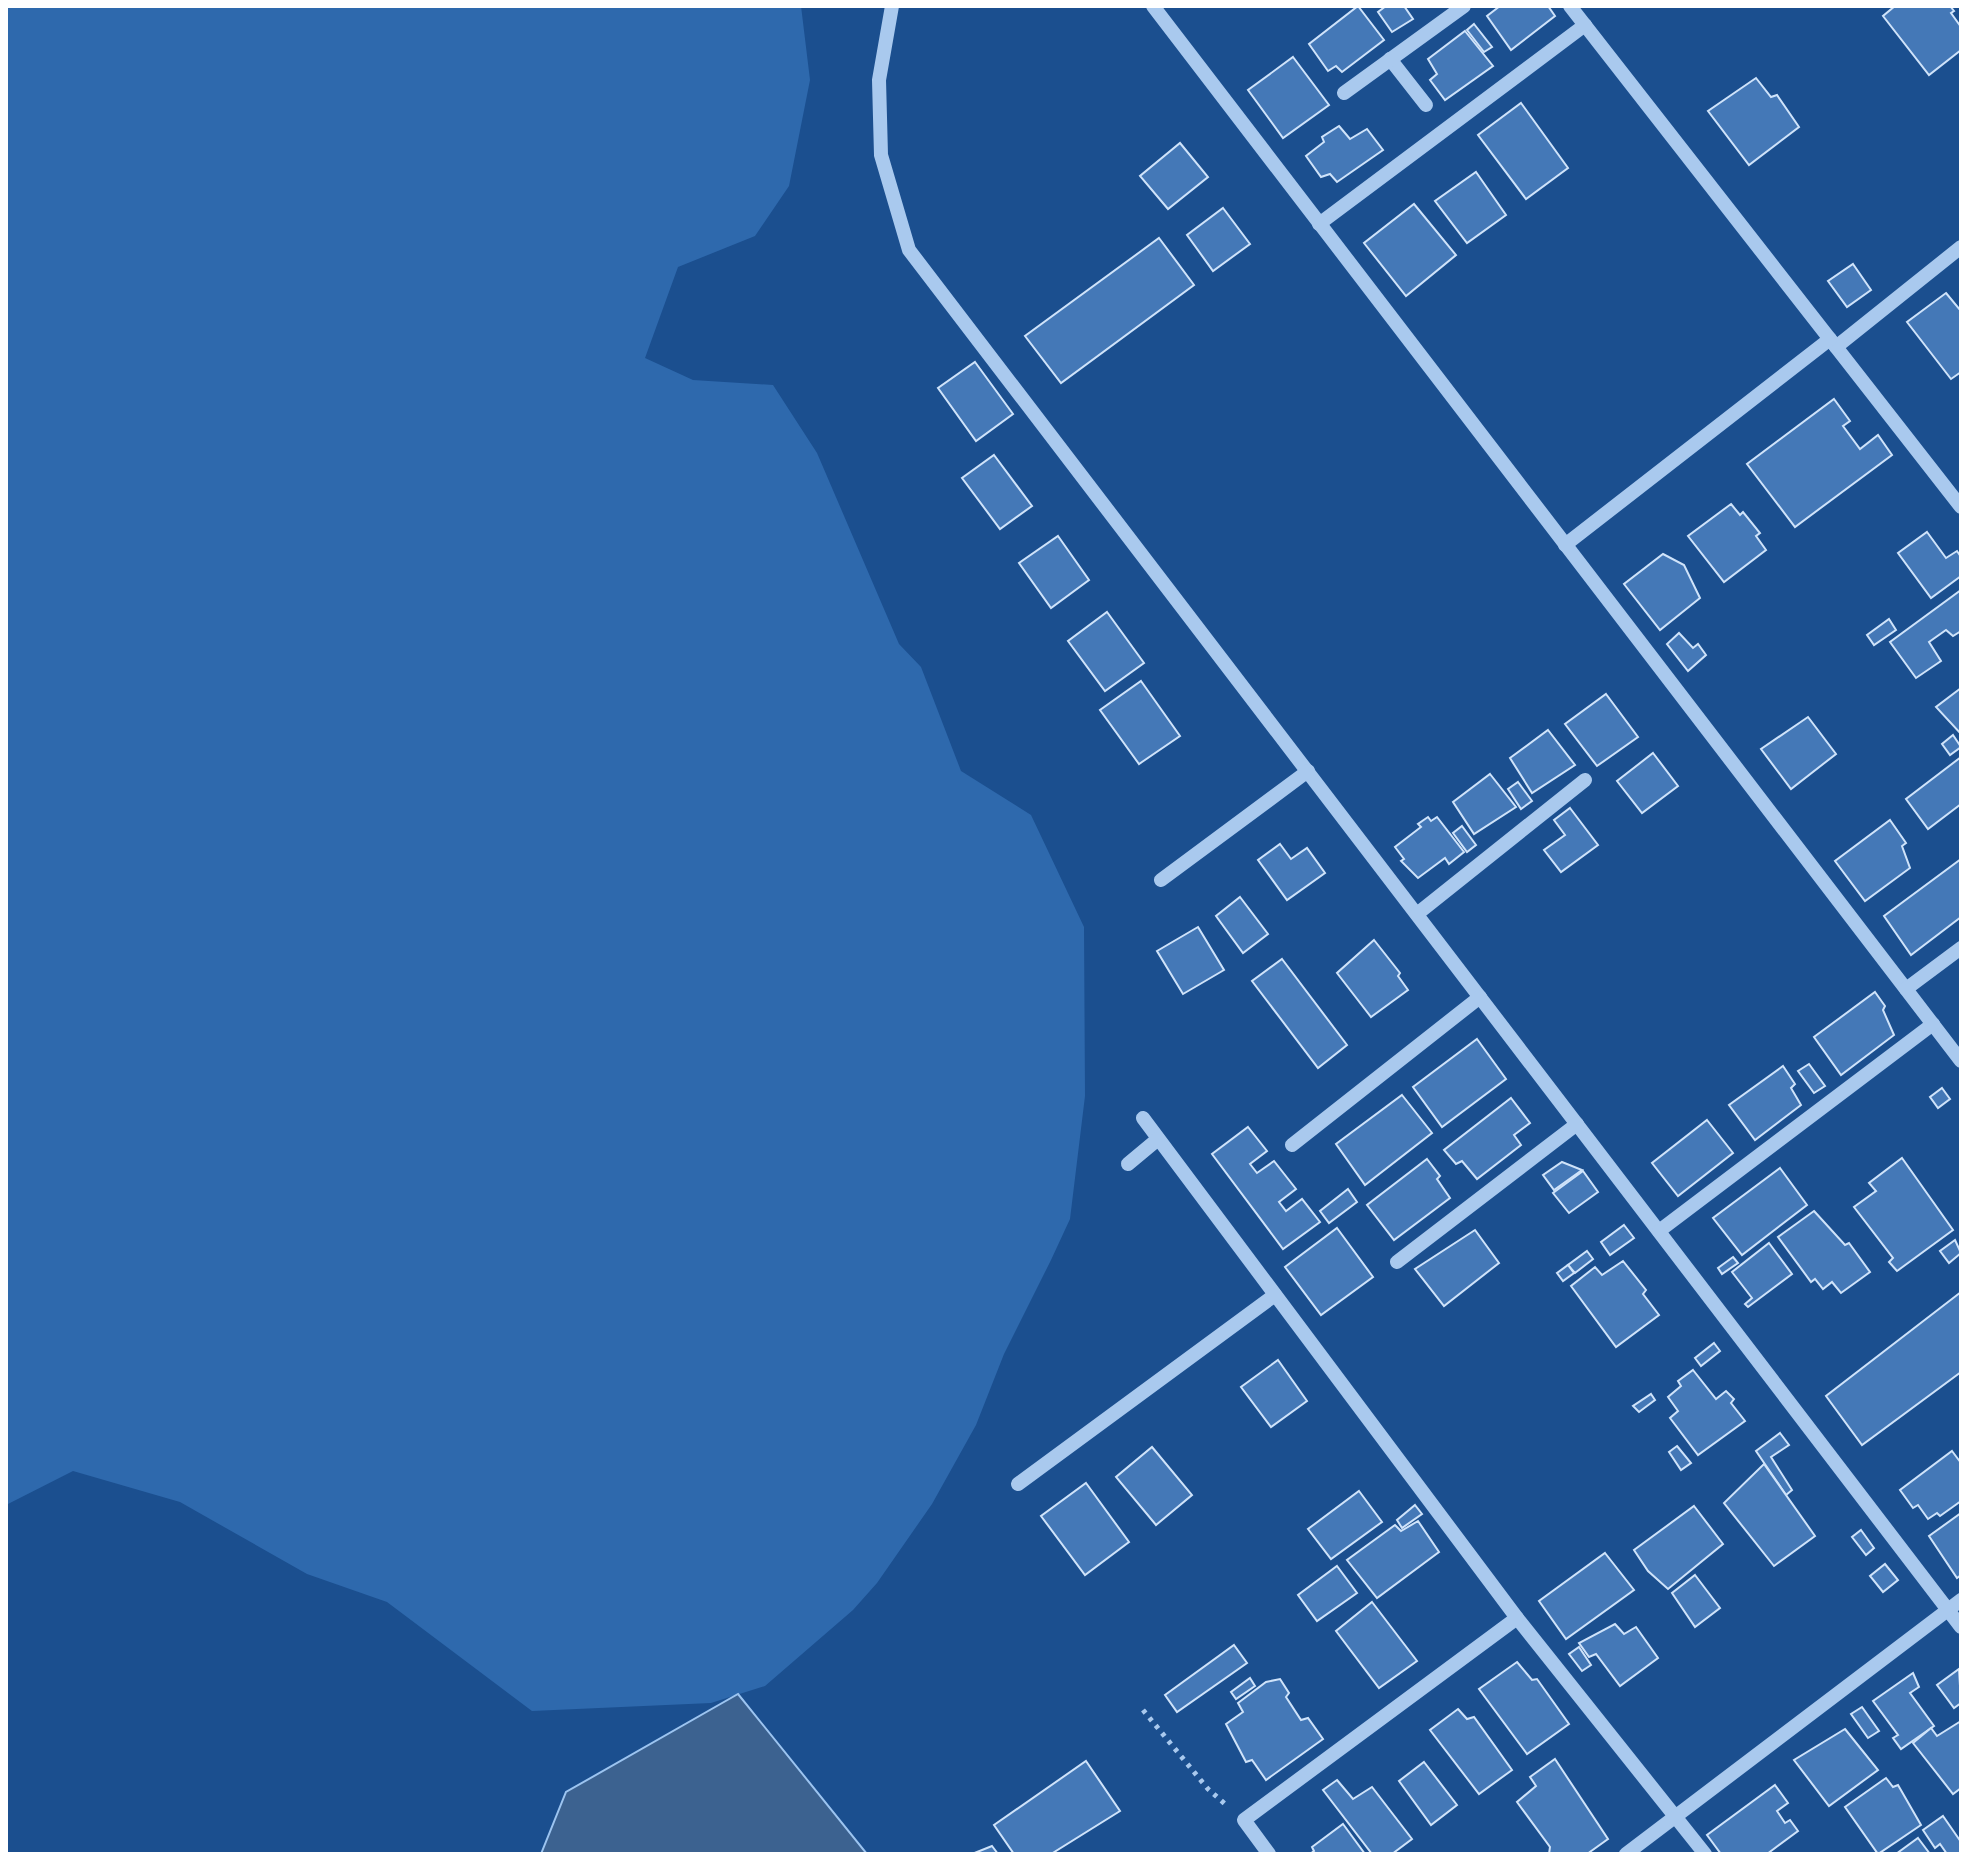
<svg xmlns="http://www.w3.org/2000/svg" width="1967" height="1860" font-family="Mulish,sans-serif">
	<rect width="100%" height="100%" fill="#1b4f8f"/>
	<polygon fill="#2e69ad" points="6,6 801,6 810,80 789,186 755,236 678,267 645,358 693,380 773,385 817,453 899,644 921,667 961,771 1031,815 1084,927 1085,1096 1070,1219 1051,1260 1004,1354 976,1425 932,1504 877,1583 853,1610 765,1686 711,1703 532,1711 387,1602 307,1574 180,1502 73,1471 6,1505"/>
	<polygon fill="#3c6290" stroke="#9cc4f0" stroke-width="2" points="738,1694 867,1854 541,1854 566,1792"/>
	<g fill="#4478b7" stroke="#cfe3fa" stroke-width="2">
		<polygon points="1358,6 1384,40 1342,72 1336,66 1328,71 1309,44"/>
		<polygon points="1386,6 1404,6 1413,19 1392,32 1378,12"/>
		<polygon points="1500,6 1548,6 1555,16 1511,50 1487,16"/>
		<polygon points="1895,6 1950,6 1954,11 1951,13 1961,27 1961,50 1929,75 1883,16"/>
		<polygon points="1474,24 1492,47 1484,52 1467,30"/>
		<polygon points="1465,31 1493,66 1445,100 1430,80 1437,74 1428,59"/>
		<polygon points="1293,57 1329,105 1283,138 1248,90"/>
		<polygon points="1756,78 1771,97 1777,95 1799,127 1749,165 1708,111"/>
		<polygon points="1521,103 1568,168 1526,199 1478,135"/>
		<polygon points="1339,126 1350,139 1367,129 1383,150 1337,182 1330,174 1321,177 1306,156 1324,142 1322,137"/>
		<polygon points="1180,143 1208,177 1168,209 1140,176"/>
		<polygon points="1476,172 1506,215 1467,243 1435,201"/>
		<polygon points="1414,204 1456,255 1406,296 1364,243"/>
		<polygon points="1223,208 1250,244 1213,271 1187,235"/>
		<polygon points="1159,238 1194,285 1061,383 1025,336"/>
		<polygon points="1853,264 1871,290 1847,307 1828,281"/>
		<polygon points="1946,293 1961,311 1961,372 1951,379 1907,322"/>
		<polygon points="975,362 1013,414 976,441 938,388"/>
		<polygon points="1834,399 1850,421 1843,426 1860,449 1878,435 1892,455 1795,527 1747,464"/>
		<polygon points="994,455 1032,506 1000,529 962,478"/>
		<polygon points="1731,504 1740,515 1743,512 1760,533 1756,536 1766,550 1724,582 1688,536"/>
		<polygon points="1927,532 1946,558 1957,551 1961,557 1961,576 1931,598 1898,553"/>
		<polygon points="1058,536 1089,580 1051,608 1019,563"/>
		<polygon points="1663,554 1684,565 1700,598 1660,630 1624,584"/>
		<polygon points="1961,590 1961,631 1953,636 1946,630 1929,642 1941,661 1916,678 1890,642"/>
		<polygon points="1107,612 1144,663 1105,691 1068,641"/>
		<polygon points="1889,619 1896,630 1874,645 1867,635"/>
		<polygon points="1679,633 1693,648 1698,644 1706,655 1688,671 1667,644"/>
		<polygon points="1141,681 1180,736 1139,764 1100,710"/>
		<polygon points="1961,688 1961,734 1936,707"/>
		<polygon points="1606,694 1638,737 1597,766 1565,724"/>
		<polygon points="1808,717 1836,754 1791,789 1761,749"/>
		<polygon points="1548,730 1575,765 1532,793 1510,758"/>
		<polygon points="1953,735 1961,747 1950,755 1942,744"/>
		<polygon points="1653,753 1678,786 1642,813 1617,781"/>
		<polygon points="1961,757 1961,804 1928,829 1906,799"/>
		<polygon points="1490,774 1516,807 1474,834 1453,802"/>
		<polygon points="1518,782 1532,801 1521,809 1508,789"/>
		<polygon points="1570,808 1598,845 1561,872 1544,850 1565,835 1554,820"/>
		<polygon points="1428,817 1431,821 1437,817 1464,852 1449,864 1445,858 1418,878 1401,861 1404,859 1395,847 1421,827 1418,824"/>
		<polygon points="1890,820 1906,843 1902,846 1910,868 1865,901 1835,861"/>
		<polygon points="1462,826 1476,845 1467,852 1453,833"/>
		<polygon points="1280,844 1291,859 1307,848 1325,873 1287,900 1258,860"/>
		<polygon points="1961,859 1961,917 1911,955 1884,916"/>
		<polygon points="1240,897 1268,934 1243,953 1216,916"/>
		<polygon points="1198,927 1224,970 1183,994 1157,951"/>
		<polygon points="1374,940 1400,973 1398,976 1408,990 1371,1017 1337,973"/>
		<polygon points="1282,959 1347,1045 1318,1068 1252,981"/>
		<polygon points="1875,992 1885,1006 1883,1010 1894,1035 1841,1075 1814,1037"/>
		<polygon points="1477,1039 1506,1079 1442,1127 1413,1087"/>
		<polygon points="1809,1064 1825,1086 1814,1093 1798,1071"/>
		<polygon points="1783,1066 1795,1084 1791,1088 1801,1105 1755,1140 1729,1105"/>
		<polygon points="1942,1088 1950,1099 1938,1108 1930,1097"/>
		<polygon points="1402,1095 1432,1133 1365,1185 1336,1144"/>
		<polygon points="1511,1098 1530,1123 1514,1135 1521,1145 1477,1179 1462,1161 1456,1164 1444,1150"/>
		<polygon points="1707,1120 1733,1153 1678,1196 1652,1163"/>
		<polygon points="1248,1127 1267,1151 1250,1164 1257,1173 1274,1161 1296,1189 1279,1202 1286,1211 1302,1199 1320,1222 1283,1249 1212,1154"/>
		<polygon points="1902,1158 1953,1230 1897,1271 1889,1262 1893,1258 1854,1207 1876,1191 1869,1183"/>
		<polygon points="1427,1159 1440,1176 1437,1179 1450,1198 1394,1240 1367,1205"/>
		<polygon points="1562,1162 1582,1170 1554,1190 1543,1175"/>
		<polygon points="1780,1168 1807,1205 1742,1255 1713,1218"/>
		<polygon points="1583,1171 1598,1192 1569,1213 1553,1193"/>
		<polygon points="1348,1189 1357,1202 1329,1223 1320,1211"/>
		<polygon points="1814,1211 1845,1245 1849,1243 1870,1272 1841,1293 1832,1282 1823,1289 1815,1279 1811,1282 1778,1237"/>
		<polygon points="1624,1225 1634,1238 1610,1255 1601,1242"/>
		<polygon points="1337,1228 1373,1277 1321,1315 1285,1267"/>
		<polygon points="1475,1230 1499,1263 1444,1306 1415,1269"/>
		<polygon points="1955,1240 1961,1253 1949,1263 1940,1251"/>
		<polygon points="1769,1243 1792,1274 1748,1307 1745,1304 1752,1298 1732,1272"/>
		<polygon points="1587,1251 1593,1259 1575,1273 1568,1265"/>
		<polygon points="1733,1257 1738,1263 1722,1274 1718,1268"/>
		<polygon points="1623,1261 1646,1290 1643,1294 1659,1315 1616,1347 1571,1286 1595,1267 1602,1275"/>
		<polygon points="1568,1265 1574,1273 1563,1281 1557,1273"/>
		<polygon points="1961,1292 1961,1372 1862,1445 1826,1396"/>
		<polygon points="1714,1343 1720,1351 1701,1366 1695,1358"/>
		<polygon points="1278,1360 1307,1401 1271,1427 1241,1387"/>
		<polygon points="1693,1370 1716,1399 1726,1391 1734,1399 1731,1403 1745,1421 1698,1455 1670,1418 1678,1411 1668,1397 1681,1386 1678,1381"/>
		<polygon points="1651,1394 1655,1400 1639,1412 1633,1406"/>
		<polygon points="1780,1433 1789,1445 1771,1457 1792,1490 1786,1495 1756,1451"/>
		<polygon points="1677,1446 1691,1463 1681,1470 1669,1452"/>
		<polygon points="1152,1447 1192,1495 1156,1525 1116,1477"/>
		<polygon points="1952,1451 1961,1463 1961,1501 1940,1516 1937,1513 1928,1519 1918,1505 1913,1508 1900,1490"/>
		<polygon points="1764,1464 1815,1536 1774,1566 1724,1503"/>
		<polygon points="1086,1483 1129,1542 1085,1575 1041,1516"/>
		<polygon points="1359,1491 1382,1522 1331,1559 1308,1529"/>
		<polygon points="1415,1505 1422,1514 1402,1528 1397,1520"/>
		<polygon points="1694,1506 1723,1544 1668,1589 1648,1571 1634,1550"/>
		<polygon points="1961,1513 1961,1575 1957,1578 1929,1536"/>
		<polygon points="1418,1521 1439,1552 1377,1598 1347,1560 1395,1525 1401,1531"/>
		<polygon points="1861,1530 1874,1548 1866,1555 1852,1537"/>
		<polygon points="1605,1553 1634,1590 1566,1639 1539,1601"/>
		<polygon points="1885,1564 1898,1580 1883,1592 1870,1576"/>
		<polygon points="1337,1566 1357,1593 1317,1621 1298,1595"/>
		<polygon points="1695,1575 1720,1608 1695,1627 1672,1593"/>
		<polygon points="1372,1602 1417,1661 1379,1688 1336,1631"/>
		<polygon points="1615,1624 1624,1634 1636,1627 1658,1658 1620,1686 1596,1654 1589,1657 1579,1643"/>
		<polygon points="1234,1645 1247,1663 1177,1712 1165,1695"/>
		<polygon points="1579,1647 1591,1665 1582,1671 1569,1654"/>
		<polygon points="1517,1662 1532,1680 1537,1679 1569,1724 1527,1754 1479,1689"/>
		<polygon points="1959,1669 1961,1703 1954,1708 1937,1685"/>
		<polygon points="1913,1673 1919,1687 1910,1693 1934,1726 1901,1749 1893,1738 1898,1735 1873,1701"/>
		<polygon points="1250,1678 1255,1686 1236,1699 1231,1692"/>
		<polygon points="1280,1679 1289,1693 1286,1697 1301,1720 1308,1718 1323,1739 1266,1780 1252,1760 1246,1762 1226,1724 1243,1712 1238,1703 1266,1682"/>
		<polygon points="1862,1707 1879,1731 1868,1738 1851,1714"/>
		<polygon points="1458,1709 1467,1719 1474,1717 1512,1770 1479,1794 1430,1730"/>
		<polygon points="1961,1721 1961,1788 1953,1794 1913,1743 1931,1728 1937,1736"/>
		<polygon points="1845,1729 1878,1770 1829,1806 1794,1760"/>
		<polygon points="1555,1759 1608,1839 1587,1854 1549,1854 1550,1847 1517,1802 1536,1786 1530,1777"/>
		<polygon points="1086,1761 1120,1811 1051,1854 1014,1854 994,1825"/>
		<polygon points="1424,1762 1457,1805 1431,1825 1399,1781"/>
		<polygon points="1886,1778 1893,1787 1898,1785 1921,1825 1878,1854 1845,1807"/>
		<polygon points="1337,1780 1353,1799 1372,1787 1412,1839 1392,1854 1372,1854 1323,1790"/>
		<polygon points="1775,1785 1788,1803 1777,1811 1785,1823 1790,1820 1798,1831 1767,1854 1721,1854 1707,1835"/>
		<polygon points="1943,1816 1961,1842 1961,1854 1947,1854 1940,1844 1935,1848 1923,1830"/>
		<polygon points="1343,1824 1365,1854 1310,1854 1314,1851 1312,1847"/>
		<polygon points="1918,1838 1930,1854 1896,1854"/>
		<polygon points="992,1846 998,1854 972,1854"/>
	</g>
	<g fill="none" stroke-linecap="round" stroke-linejoin="round">
		<polyline stroke="#a9c9ee" stroke-width="5" stroke-dasharray="4 6" stroke-linecap="butt" points="1143,1710 1208,1789 1225,1804"/>
		<g stroke="#a9c9ee" stroke-width="14">
			<polyline points="892,6 879,80 881,155 909,250 1961,1627"/>
			<polyline points="1153,6 1961,1061"/>
			<polyline points="1570,6 1961,507"/>
			<polyline points="1390,59 1426,105"/>
			<polyline points="1344,93 1464,6"/>
			<polyline points="1319,224 1585,25"/>
			<polyline points="1836,347 1961,247"/>
			<polyline points="1565,545 1830,339"/>
			<polyline points="1161,880 1308,771"/>
			<polyline points="1417,914 1585,780"/>
			<polyline points="1906,989 1961,948"/>
			<polyline points="1143,1118 1517,1618 1705,1854"/>
			<polyline points="1292,1145 1480,997"/>
			<polyline points="1128,1164 1158,1139"/>
			<polyline points="1659,1231 1933,1024"/>
			<polyline points="1397,1262 1577,1124"/>
			<polyline points="1018,1484 1275,1295"/>
			<polyline points="1269,1854 1244,1820 1517,1618"/>
			<polyline points="1626,1854 1961,1600"/>
		</g>
	</g>
	<rect width="1967" height="1860" fill="none" stroke="#ffffff" stroke-width="16"/>
</svg>
